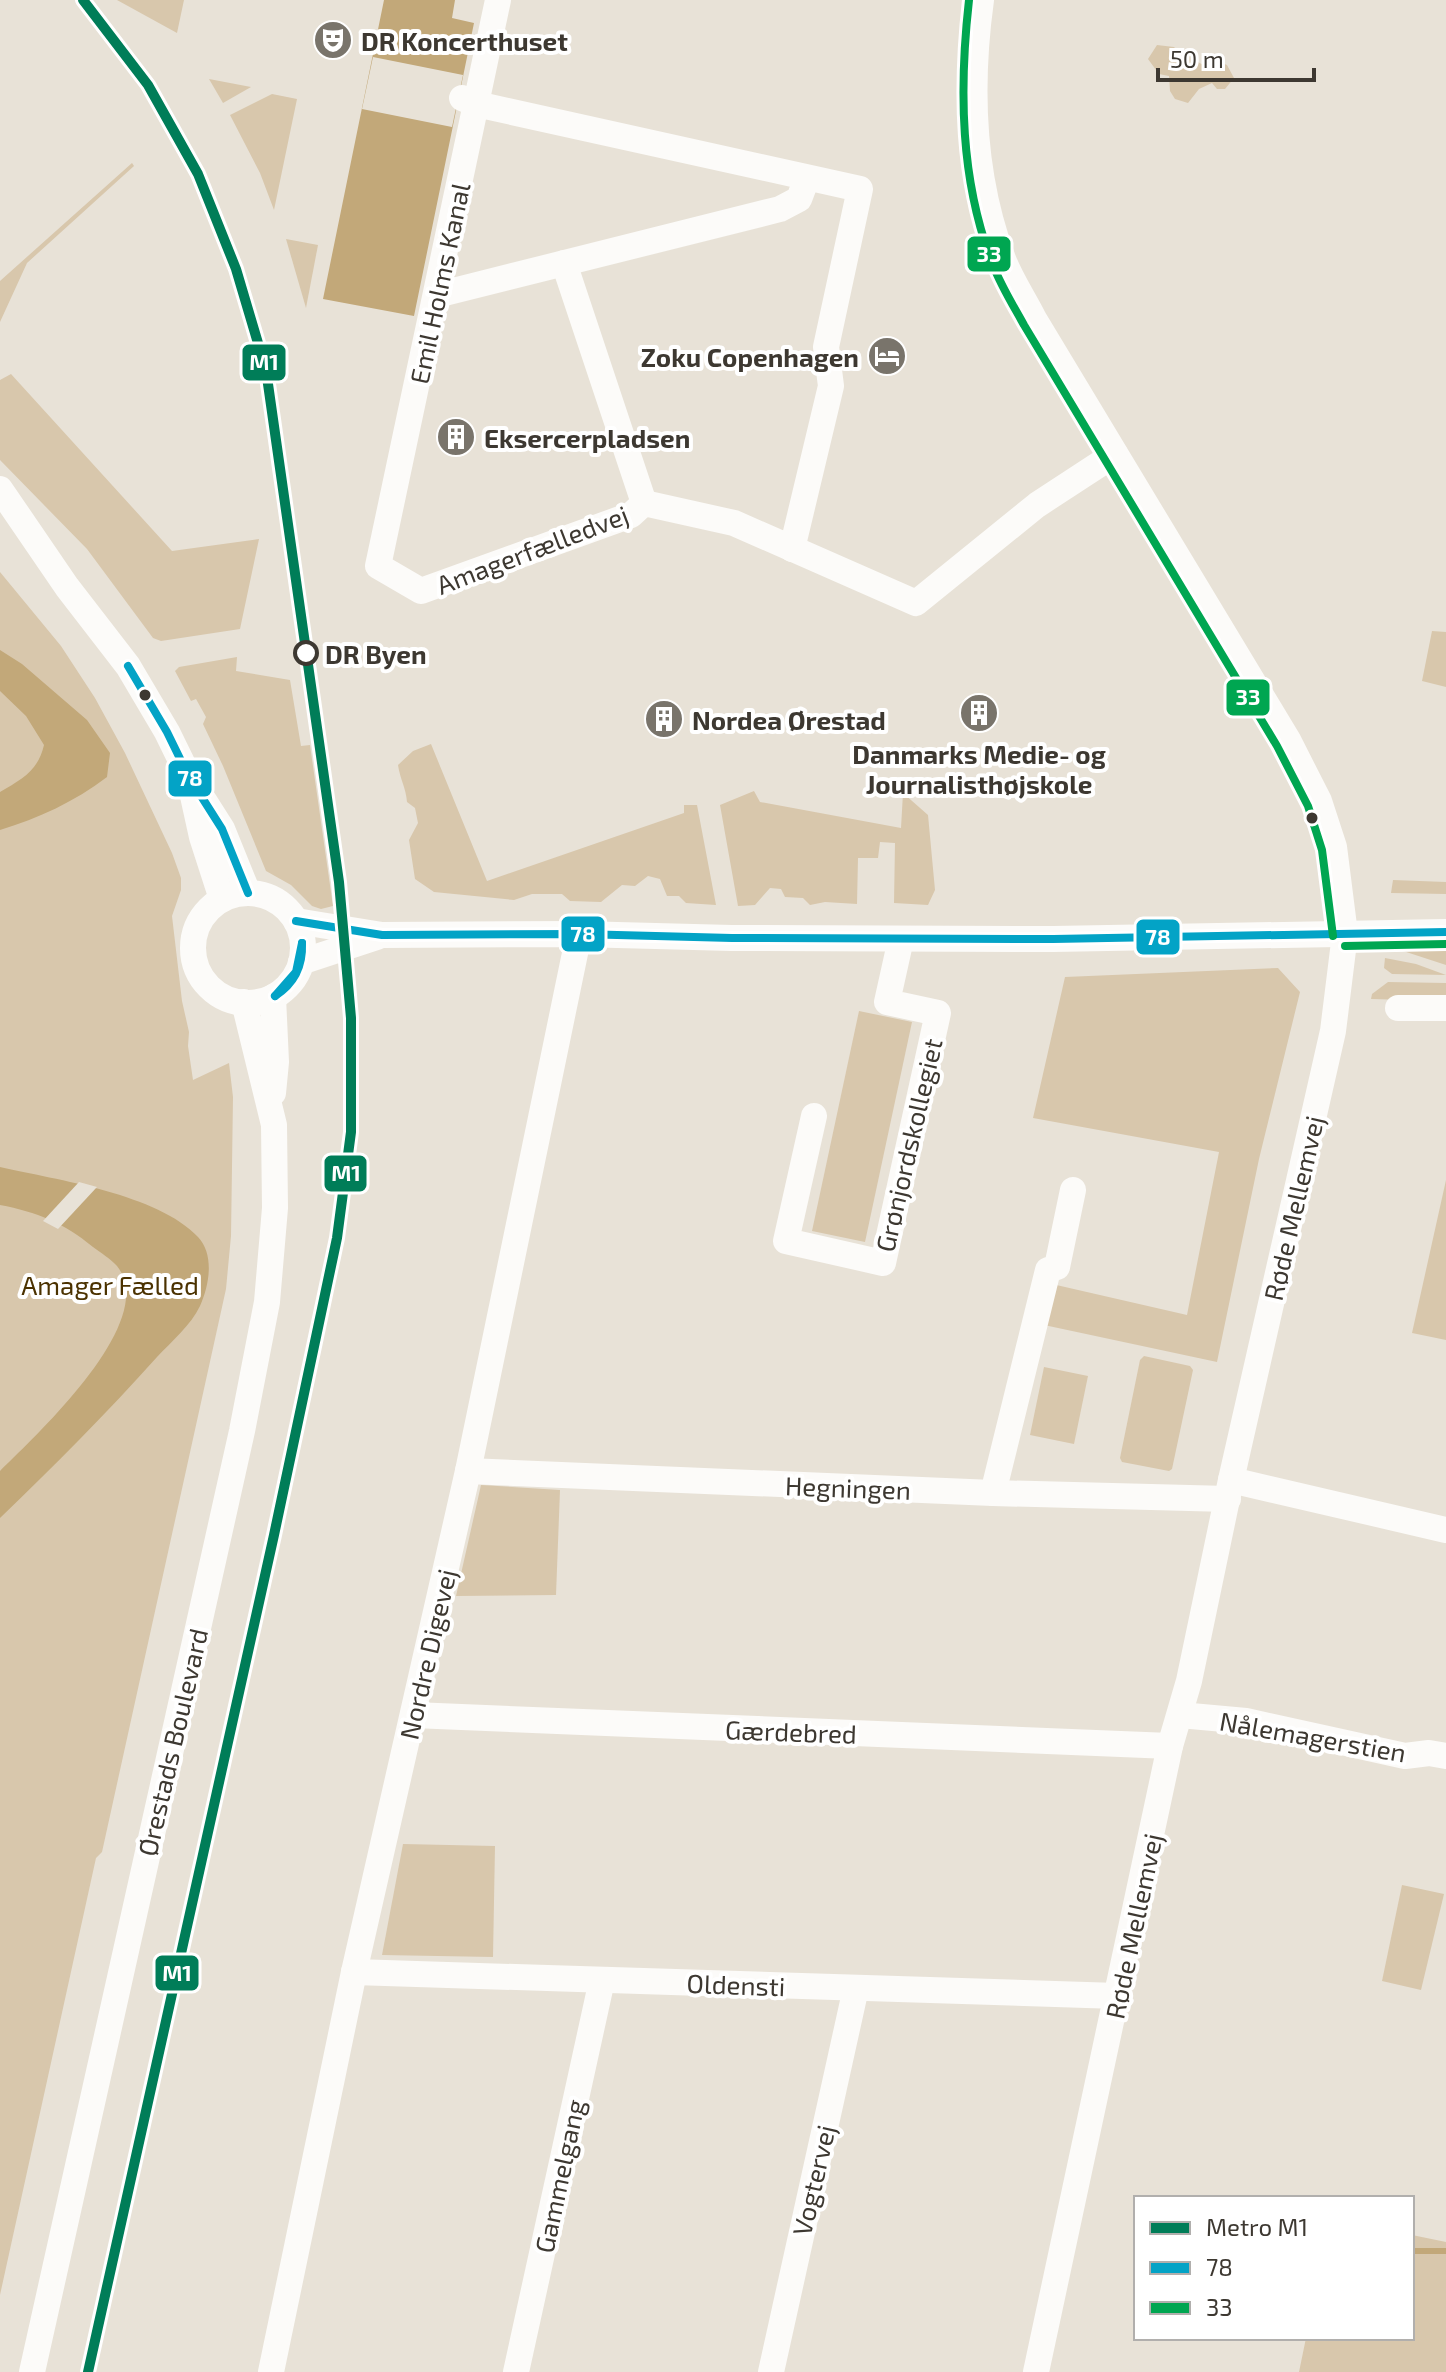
<svg xmlns="http://www.w3.org/2000/svg" width="1446" height="2372" font-family="'Exo 2',sans-serif">
	<rect width="100%" height="100%" fill="#e8e2d7"/>
	<g fill="#d8c7ac">
		<polygon points="117,0 184,0 177,33"/>
		<polygon points="1157,45 1174,47 1181,54 1193,55 1198,62 1214,71 1222,63 1227,65 1234,78 1225,89 1217,89 1212,83 1199,89 1188,103 1175,99 1170,91 1169,76 1159,74 1148,59"/>
		<polygon points="209,79 251,87 223,103"/>
		<polygon points="272,94 297,99 274,210 260,173 230,115"/>
		<polygon points="132,163 134,166 27,263 0,322 0,281"/>
		<polygon points="286,239 318,245 306,308"/>
		<polygon points="11,374 172,551 259,539 240,629 161,641 153,638 87,549 0,460 0,380"/>
		<polygon points="0,572 61,646 95,698 125,753 172,853 181,878 181,890 172,916 182,1001 189,1032 188,1046 193,1080 229,1063 233,1097 231,1236 226,1289 102,1852 96,1858 0,2295"/>
		<polygon points="1432,631 1446,632 1446,687 1422,681"/>
		<polygon points="237,657 236,671 290,680 301,746 310,745 333,906 321,909 312,906 291,885 266,871 223,766 203,724 206,717 196,699 191,701 175,671 179,667"/>
		<path d="M431,744L487,881L684,813V805H697L716,905L686,903L679,896H667L660,879L648,876L635,886L622,885L601,902L570,901L562,894H532L514,900L434,892L415,879L409,840L418,823L415,808L407,802C406,788 400,779 398,765L413,751Z"/>
		<polygon points="754,791 760,802 901,828 903,793 928,815 935,890 928,905 894,903 895,843 880,842 878,858 858,858 857,904 825,902 810,905 803,898 785,897 781,889 770,888 755,905 738,906 720,805"/>
		<polygon points="1393,880 1446,882 1446,894 1391,893"/>
		<polygon points="1397,949 1446,949 1446,965"/>
		<polygon points="1385,958 1416,964 1446,975 1392,974 1384,968"/>
		<polygon points="1278,968 1300,992 1259,1159 1217,1362 1044,1325 1052,1284 1187,1315 1219,1152 1033,1118 1065,977"/>
		<polygon points="1388,982 1446,983 1446,1001 1371,999 1372,994"/>
		<polygon points="859,1011 912,1022 865,1242 812,1231"/>
		<polygon points="1446,1180 1446,1340 1412,1333"/>
		<polygon points="1144,1356 1190,1366 1193,1370 1172,1469 1169,1471 1122,1462 1120,1458 1140,1360"/>
		<polygon points="1044,1367 1088,1376 1074,1444 1030,1435"/>
		<polygon points="481,1485 560,1490 556,1595 456,1596"/>
		<polygon points="403,1844 495,1846 493,1957 382,1955"/>
		<polygon points="1402,1885 1444,1894 1421,1990 1382,1981"/>
		<polygon points="1412,2235 1446,2242 1446,2372 1299,2372 1306,2338 1412,2338"/>
	</g>
	<g fill="#c2a879">
		<polygon points="384,0 455,0 452,18 474,23 414,316 323,299"/>
		<path d="M0,650L22,664L87,720L110,753L107,777C74,802 39,818 0,830V792C22,779 38,771 44,745L26,716L0,691Z"/>
		<path d="M0,1167C57,1180 158,1194 198,1237C215,1255 209,1286 200,1306C191,1325 171,1342 157,1357C107,1413 54,1466 0,1518V1471C35,1436 161,1321 117,1266C111,1259 101,1253 93,1247C64,1223 37,1212 0,1205Z"/>
	</g>
	<g fill="#e8e2d7">
		<polygon points="373,57 463,75 452,127 362,109"/>
		<polygon points="79,1182 97,1187 58,1229 43,1221"/>
	</g>
	<g fill="none" stroke-linecap="round" stroke-linejoin="round">
		<polyline stroke="#c2a879" stroke-width="6" points="1412,2251 1446,2251"/>
		<g stroke="#fcfbf9" stroke-width="26">
			<polyline points="498,0 378,566 421,591 631,515 644,503"/>
			<path d="M981,0C969,87 972,176 1003,259C1011,280 1024,299 1034,319L1288,740L1319,801L1334,847L1345,934L1333,1031L1231,1480L1189,1681L1170,1746L1036,2372"/>
			<polyline points="462,98 476,104 860,189 826,347 831,386 792,549"/>
			<polyline points="564,263 644,503"/>
			<polyline points="437,295 780,209 799,199 807,178"/>
			<polyline points="0,489 67,587 128,666 167,732 189,777 222,829 248,893"/>
			<polyline points="644,503 734,523 916,603 1037,505 1115,454"/>
			<polyline points="193,796 202,837 222,899"/>
			<circle cx="248" cy="948" r="55"/>
			<polyline points="296,921 382,935 579,934 732,938 1053,939 1446,932"/>
			<polyline points="301,962 377,937"/>
			<polyline points="1398,1008 1446,1008"/>
			<polyline points="273,1093 276,1062 273,997"/>
			<polyline points="814,1116 786,1241 883,1263 938,1013 887,1002 901,939"/>
			<polyline points="468,1471 993,1493 1228,1499"/>
			<polyline points="1231,1480 1446,1530"/>
			<polyline points="993,1493 1048,1270 1057,1267 1073,1190"/>
			<polyline points="413,1715 1170,1746"/>
			<polyline points="1180,1715 1246,1721 1405,1756 1429,1753 1446,1756"/>
			<polyline points="354,1972 1118,1996"/>
			<polyline points="32,2372 242,1431 267,1302 275,1208 274,1125 244,1002"/>
			<polyline points="271,2372 354,1972 468,1471 579,934"/>
			<polyline points="516,2372 602,1980"/>
			<polyline points="771,2372 856,1988"/>
		</g>
		<g stroke="#fff" stroke-width="14">
			<g id="bus-1">
				<polyline points="128,666 167,732 189,777 222,829 248,893"/>
				<polyline points="296,921 382,935 579,934 732,938 1053,939 1446,932"/>
				<polyline points="275,996 296,972 302,943"/>
				<path d="M275,996C294,984 303,966 302,943"/>
			</g>
		</g>
		<g stroke="#fff" stroke-width="14">
			<g id="bus-2">
				<path d="M969,0C959,89 960,181 993,265C1001,286 1013,305 1024,325L1277,746L1308,806L1322,850L1333,936"/>
				<polyline points="1345,946 1446,944"/>
			</g>
		</g>
		<use href="#bus-1" stroke="#03a3c6" stroke-width="8"/>
		<use href="#bus-2" stroke="#00a651" stroke-width="8"/>
		<g stroke="#fff" stroke-width="16">
			<polyline id="metro-1" points="83,0 148,85 198,174 236,269 266,370 339,882 351,1018 351,1132 337,1238 274,1535 88,2372"/>
		</g>
		<use href="#metro-1" stroke="#007d58" stroke-width="10"/>
	</g>
	<defs>
		<g id="theatre-disc" transform="scale(2)"><circle r="9.5" fill="#79746b" stroke="#fff"/><path d="M-5-5.5Q0-4 5-5.5V0Q5 5 0 6Q-5 5-5 0ZM-3.3-2.5H-1v1.5H-3.3ZM1-2.5H3.3v1.5H1ZM-2.8 1Q0 5.5 2.8 1Z" fill="#fff"/></g>
		<g id="hotel-disc" transform="scale(2)"><circle r="9.5" fill="#79746b" stroke="#fff"/><path d="M-6-4.5h1.5V1H6V5H4.5V3h-9V5H-6ZM-4 0a1.8 1.8 0 1 1 3.6 0ZM.5 0V-2.5h3Q6-2.5 6 0Z" fill="#fff"/></g>
		<g id="building-disc" transform="scale(2)"><circle r="9.5" fill="#79746b" stroke="#fff"/><path d="M-4-6H4V6H1V3H-1V6H-4ZM-2.5-4.3h1.7v1.8h-1.7ZM.8-4.3h1.7v1.8H.8ZM-2.5-1h1.7V.8h-1.7ZM.8-1h1.7V.8H.8Z" fill="#fff"/></g>
	</defs>
	<g fill-rule="evenodd">
		<use href="#theatre-disc" x="333" y="40"/>
		<use href="#hotel-disc" x="887" y="356"/>
		<use href="#building-disc" x="456" y="437"/>
		<use href="#building-disc" x="979" y="713"/>
		<use href="#building-disc" x="664" y="719"/>
	</g>
	<circle fill="#fff" stroke="#3d3831" stroke-width="4" cx="306" cy="653" r="11"/>
	<g fill="#3d3831" stroke="#fff" stroke-width="3">
		<circle cx="145" cy="695" r="7"/>
		<circle cx="1312" cy="818" r="7"/>
	</g>
	<g text-anchor="middle" dominant-baseline="central" stroke-width="8" stroke-linejoin="round" paint-order="stroke">
		<g font-size="26" font-weight="bold" fill="#3d3831" stroke="#fff" text-anchor="start">
			<text x="361" y="40">DR Koncerthuset</text>
			<text x="859" y="356" text-anchor="end">Zoku Copenhagen</text>
			<text x="484" y="437">Eksercerpladsen</text>
			<text x="692" y="719">Nordea Ørestad</text>
			<text x="979" y="753" text-anchor="middle">Danmarks Medie- og<tspan x="979" dy="30">Journalisthøjskole</tspan></text>
		</g>
		<g font-size="26" fill="#3d3831" stroke="#fff">
			<text transform="translate(439 283) rotate(-78)">Emil Holms Kanal</text>
			<text transform="translate(532 549) rotate(-21)">Amagerfælledvej</text>
			<text transform="translate(908 1145) rotate(-77)">Grønjordskollegiet</text>
			<text transform="translate(1293 1208) rotate(-77)">Røde Mellemvej</text>
			<text transform="translate(848 1487) rotate(2)">Hegningen</text>
			<text transform="translate(427 1654) rotate(-77)">Nordre Digevej</text>
			<text transform="translate(791 1731) rotate(2)">Gærdebred</text>
			<text transform="translate(1313 1736) rotate(10)">Nålemagerstien</text>
			<text transform="translate(172 1742) rotate(-77)">Ørestads Boulevard</text>
			<text transform="translate(1133 1926) rotate(-78)">Røde Mellemvej</text>
			<text transform="translate(736 1984) rotate(2)">Oldensti</text>
			<text transform="translate(559 2176) rotate(-78)">Gammelgang</text>
			<text transform="translate(813 2180) rotate(-77)">Vogtervej</text>
		</g>
		<g font-size="26" font-weight="bold" fill="#3d3831" stroke="#fff" text-anchor="start">
			<text x="325" y="653">DR Byen</text>
		</g>
		<g font-size="26" fill="#4b3200" stroke="#fff">
			<text x="110" y="1284">Amager Fælled</text>
		</g>
	</g>
	<g stroke="#fff" stroke-width="3">
		<rect x="966" y="235" width="46" height="38" rx="8" fill="#00a651"/>
		<rect x="241" y="343" width="46" height="39" rx="8" fill="#007d58"/>
		<rect x="1225" y="678" width="46" height="39" rx="8" fill="#00a651"/>
		<rect x="167" y="759" width="46" height="39" rx="8" fill="#03a3c6"/>
		<rect x="560" y="915" width="46" height="38" rx="8" fill="#03a3c6"/>
		<rect x="1135" y="918" width="46" height="38" rx="8" fill="#03a3c6"/>
		<rect x="323" y="1154" width="45" height="39" rx="8" fill="#007d58"/>
		<rect x="154" y="1954" width="46" height="38" rx="8" fill="#007d58"/>
	</g>
	<g font-size="22" text-anchor="middle" font-weight="bold" fill="#fff">
		<text x="989" y="262">33</text>
		<text x="264" y="370">M1</text>
		<text x="1248" y="705">33</text>
		<text x="190" y="786">78</text>
		<text x="583" y="942">78</text>
		<text x="1158" y="945">78</text>
		<text x="346" y="1181">M1</text>
		<text x="177" y="1981">M1</text>
	</g>
	<rect x="1134" y="2196" width="280" height="144" fill="#ffffff" stroke="#b1afad" stroke-width="2"/>
	<rect x="1150" y="2222" width="40" height="12" fill="#007d58" stroke="#b1afad" stroke-width="2"/>
	<text x="1206" y="2236" font-size="24" fill="#3d3831">Metro M1</text>
	<rect x="1150" y="2262" width="40" height="12" fill="#03a3c6" stroke="#b1afad" stroke-width="2"/>
	<text x="1206" y="2276" font-size="24" fill="#3d3831">78</text>
	<rect x="1150" y="2302" width="40" height="12" fill="#00a651" stroke="#b1afad" stroke-width="2"/>
	<text x="1206" y="2316" font-size="24" fill="#3d3831">33</text>
	<path d="M1158 68v12h156v-12" fill="none" stroke="#3d3831" stroke-width="4"/>
	<text x="1170" y="68" font-size="24" fill="#3d3831" stroke="#ffffff" stroke-width="6" paint-order="stroke">50 m</text>
</svg>
